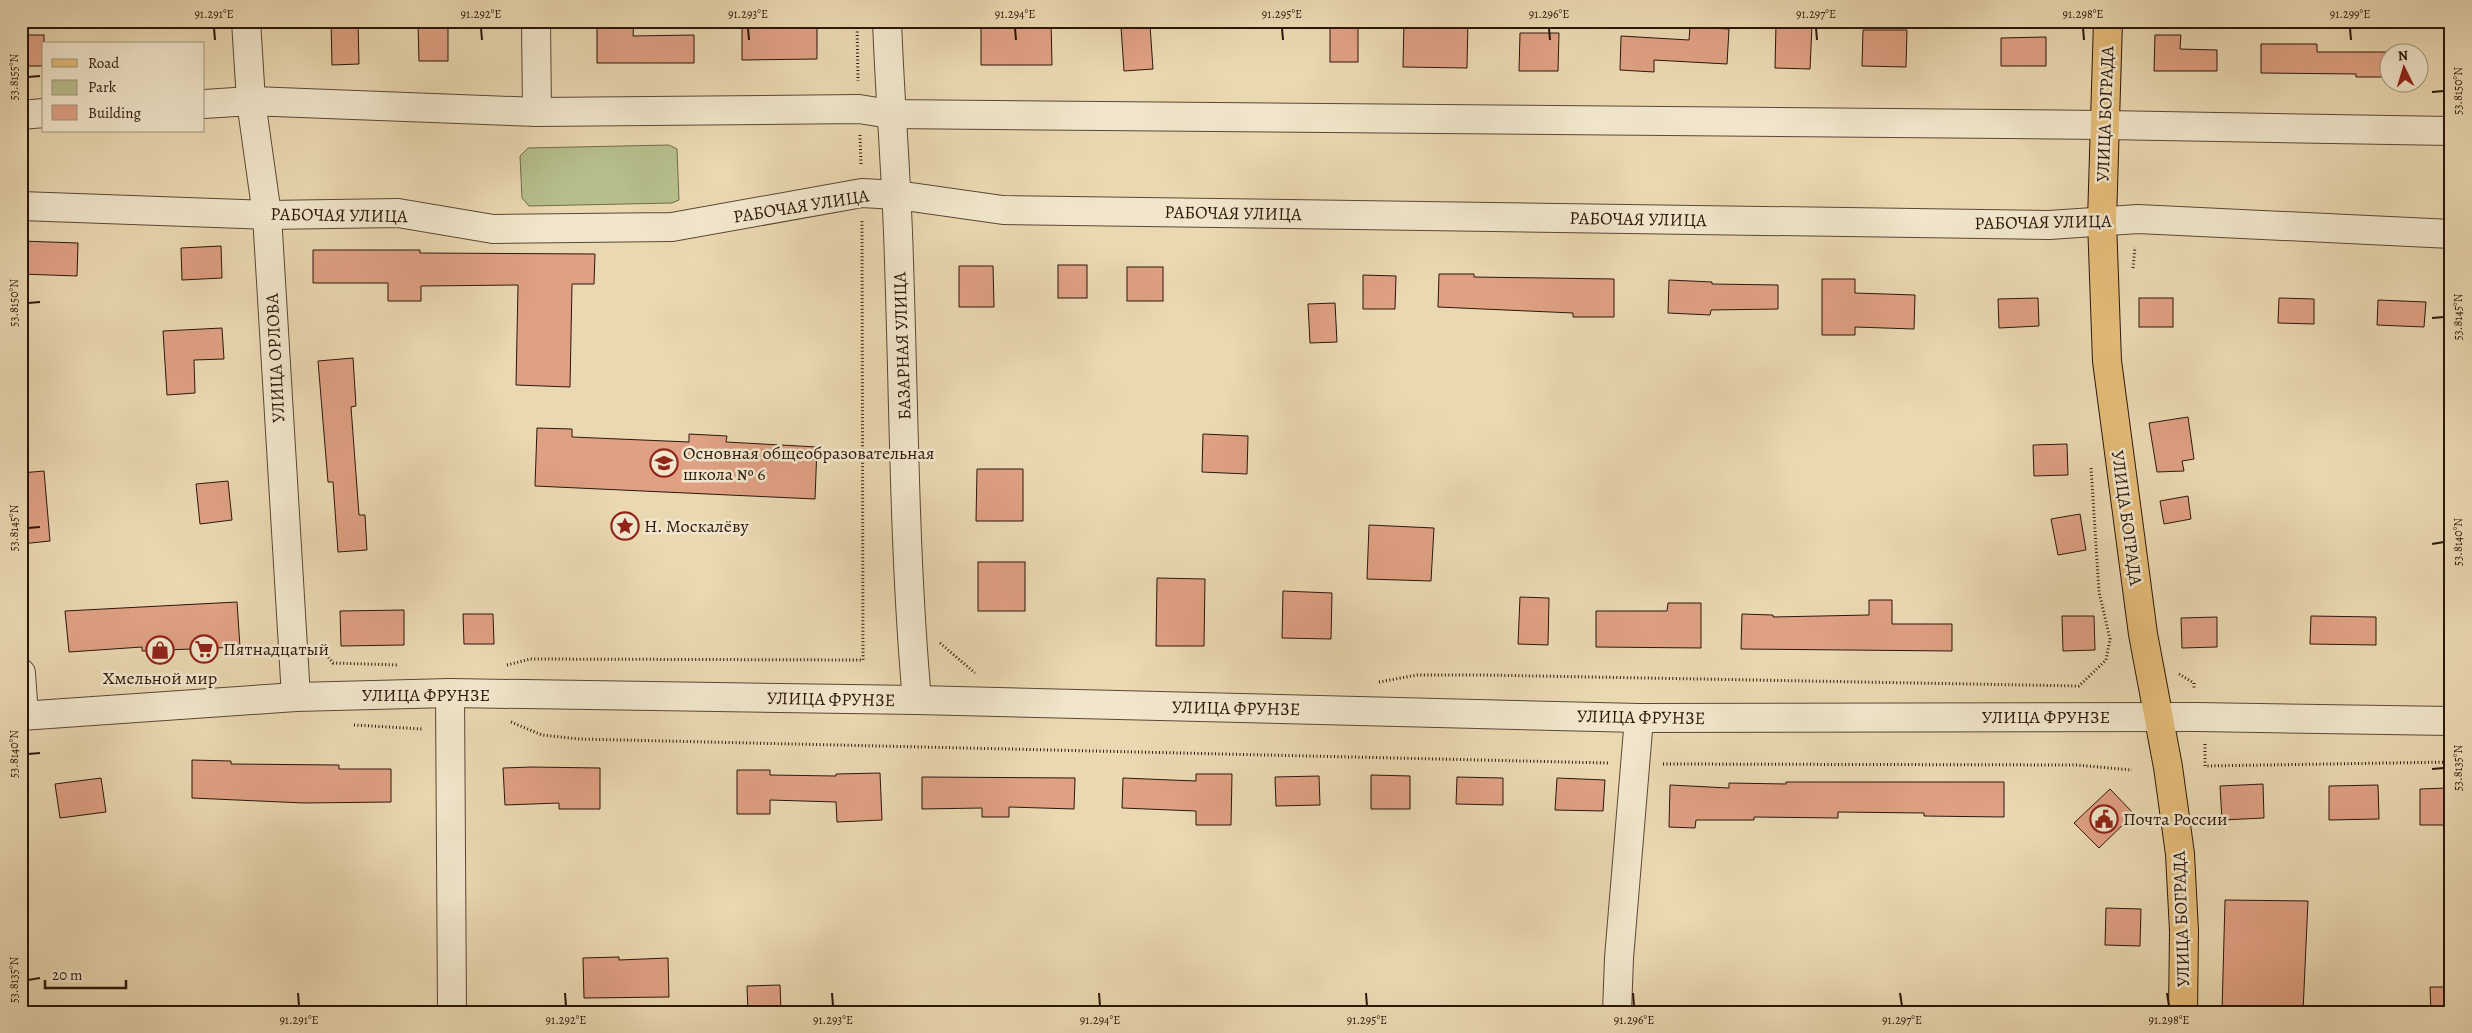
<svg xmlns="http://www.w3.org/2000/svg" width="2472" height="1033" font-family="Alegreya,serif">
	<rect width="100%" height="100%" fill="#ead8b1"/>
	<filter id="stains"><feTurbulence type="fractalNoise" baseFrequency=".004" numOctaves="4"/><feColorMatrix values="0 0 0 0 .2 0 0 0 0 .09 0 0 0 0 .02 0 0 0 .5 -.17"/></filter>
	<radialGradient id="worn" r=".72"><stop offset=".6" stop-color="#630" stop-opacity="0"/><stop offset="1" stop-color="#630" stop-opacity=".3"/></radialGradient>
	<polygon fill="#b6bf8c" stroke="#716b4c" points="669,145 677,149 679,200 672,203 529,206 522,198 520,156 528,148"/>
	<g fill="#dfa083" stroke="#2c170b">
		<polygon points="331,21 358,21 359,64 332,65"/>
		<polygon points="597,21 634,21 633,36 694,35 694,63 597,63"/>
		<polygon points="981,21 1051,21 1052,65 981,65"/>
		<rect x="1330" y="21" width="28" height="41"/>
		<polygon points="1404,21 1468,21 1467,68 1403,67"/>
		<polygon points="448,23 448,61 419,61 418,24"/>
		<polygon points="1776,24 1812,25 1810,69 1775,68"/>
		<polygon points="1150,25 1153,69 1124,71 1121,27"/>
		<polygon points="1690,27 1729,29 1727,64 1654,60 1654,72 1620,70 1621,36 1689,40"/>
		<polygon points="742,28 817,28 817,59 742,60"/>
		<polygon points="1863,30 1907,30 1906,67 1862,66"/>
		<polygon points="1520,33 1559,33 1558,71 1519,71"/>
		<rect x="21" y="35" width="23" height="31"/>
		<polygon points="2155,35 2181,35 2180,49 2217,50 2217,71 2154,71"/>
		<polygon points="2046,37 2046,66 2001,66 2001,38"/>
		<polygon points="2261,44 2317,44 2317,52 2390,52 2390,77 2356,77 2356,74 2261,73"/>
		<polygon points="21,241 78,243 77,276 21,274"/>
		<polygon points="221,246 222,278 182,280 181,248"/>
		<polygon points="313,250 420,250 420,253 595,254 594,284 572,284 570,387 516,385 518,285 421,286 421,301 388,301 388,283 313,283"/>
		<rect x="1058" y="265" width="29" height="33"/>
		<polygon points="959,266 993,266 994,307 959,307"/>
		<rect x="1127" y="267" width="36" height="34"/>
		<polygon points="1439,274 1474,274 1474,277 1614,279 1614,317 1573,317 1573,313 1438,307"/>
		<polygon points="1363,275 1396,276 1395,309 1363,309"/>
		<polygon points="1822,279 1855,279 1855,293 1915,295 1914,329 1855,327 1855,335 1822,335"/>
		<polygon points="1669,280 1712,282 1712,284 1778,285 1778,309 1711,310 1710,315 1668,313"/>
		<polygon points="2038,298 2039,326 1999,328 1998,299"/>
		<rect x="2139" y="298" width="34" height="29"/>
		<polygon points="2279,298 2314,299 2314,324 2278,323"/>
		<polygon points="2378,300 2426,302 2424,327 2377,325"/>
		<polygon points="1335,303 1337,342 1310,343 1308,304"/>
		<polygon points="222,328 224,359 194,360 195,393 167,395 163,331"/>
		<polygon points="353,358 356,406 351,407 359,515 365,515 367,550 338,552 333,482 328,482 318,361"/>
		<polygon points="2188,417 2194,459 2182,461 2184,471 2157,472 2149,423"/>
		<polygon points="537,428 572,429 572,437 689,442 689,434 727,436 726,442 817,447 815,499 535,486"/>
		<polygon points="1203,434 1248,436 1247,474 1202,472"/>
		<polygon points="2067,444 2068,475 2034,476 2033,445"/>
		<polygon points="977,469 1023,469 1023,521 976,521"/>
		<polygon points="44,471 50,541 21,544 21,473"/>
		<polygon points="228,481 232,520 200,524 196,484"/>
		<polygon points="2188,496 2191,519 2164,524 2160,501"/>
		<polygon points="2080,514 2086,550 2058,555 2051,519"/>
		<polygon points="1369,525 1434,528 1431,581 1367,579"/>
		<rect x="978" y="562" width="47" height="49"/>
		<polygon points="1157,578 1205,579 1204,646 1156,646"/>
		<polygon points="1283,591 1332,593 1331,639 1282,638"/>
		<polygon points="1520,597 1549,598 1548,645 1518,644"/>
		<polygon points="1869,600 1892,600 1892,624 1952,624 1952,651 1741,649 1742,614 1773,615 1773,617 1869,615"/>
		<polygon points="237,602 240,647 142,651 142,647 69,652 65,611"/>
		<polygon points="1668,603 1701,603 1701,648 1596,647 1596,611 1667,611"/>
		<polygon points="404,610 404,645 341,646 340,611"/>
		<polygon points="463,614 493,614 494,644 464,644"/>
		<polygon points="2062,616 2094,616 2095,650 2063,651"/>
		<polygon points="2311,616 2376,617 2376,645 2310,644"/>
		<polygon points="2217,617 2217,647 2182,648 2181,618"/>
		<polygon points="192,760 231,761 231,764 339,765 339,769 391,769 391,802 304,803 192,798"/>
		<polygon points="532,767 600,768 600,809 559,809 559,803 505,805 503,768"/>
		<polygon points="737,770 770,770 770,775 836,776 836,774 880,773 882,820 837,822 836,802 770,800 770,814 737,814"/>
		<polygon points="1196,774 1232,774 1231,825 1196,825 1196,811 1122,808 1123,778 1196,781"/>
		<polygon points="1371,775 1410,776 1410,809 1371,809"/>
		<polygon points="1319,776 1320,805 1276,806 1275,777"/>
		<polygon points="922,777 1075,778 1074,809 1009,807 1009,817 982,817 982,808 922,809"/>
		<polygon points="1457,777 1503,778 1503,805 1456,804"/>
		<polygon points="101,778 106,812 60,818 55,784"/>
		<polygon points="1557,778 1605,780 1603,811 1555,810"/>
		<polygon points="1786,782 2004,782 2004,817 1924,816 1924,813 1838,812 1838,818 1754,817 1754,820 1696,820 1695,828 1669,827 1670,785 1729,788 1729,783 1786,784"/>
		<polygon points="2263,784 2264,818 2222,820 2220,786"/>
		<polygon points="2378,785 2379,819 2329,820 2329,786"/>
		<polygon points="2446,788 2446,825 2420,825 2420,789"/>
		<polygon points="2110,789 2134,814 2099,848 2074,823"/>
		<polygon points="2225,900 2308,901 2303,1012 2222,1012"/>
		<polygon points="2106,908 2141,909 2140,946 2105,945"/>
		<polygon points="619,957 619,960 668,958 669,997 584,998 583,958"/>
		<polygon points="780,985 781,1012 748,1012 747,986"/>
		<polygon points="2430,987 2451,987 2451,1012 2431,1012"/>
	</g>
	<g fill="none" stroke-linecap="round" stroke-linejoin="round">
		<g stroke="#5c4734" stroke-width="30">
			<g id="minor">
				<polyline points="246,21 251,101 267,215 296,697"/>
				<polyline points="536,21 537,112"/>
				<path d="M887,21C890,102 897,182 899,262C904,408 904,555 917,700"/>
				<polyline points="204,104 251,101 537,112 859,109 890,114 2105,125 2451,131"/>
				<polyline points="21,115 44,113"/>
				<polyline points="21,206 267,215 398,213 493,229 672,227 862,193 897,195 1003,210 2049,225 2138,219 2451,234"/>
				<polyline points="21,673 24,716"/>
				<polyline points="450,693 452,1012"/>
				<polyline points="21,716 296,697 450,693 917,700 1639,718 2198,717 2451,721"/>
				<polyline points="1617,1012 1619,958 1639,718"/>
			</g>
		</g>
		<g stroke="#2c170b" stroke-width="30">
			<polyline id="major" points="2108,21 2102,221 2107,361 2143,634 2168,767 2180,854 2184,931 2183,1012"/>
		</g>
		<g stroke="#2c170b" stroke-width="3" stroke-dasharray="1 2.5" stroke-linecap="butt">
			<polyline points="857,21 858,81"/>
			<polyline points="860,135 861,166"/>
			<polyline points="2133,268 2135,247"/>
			<polyline points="940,643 975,673"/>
			<polyline points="322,649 333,663 399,665"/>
			<polyline points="507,665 530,659 863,660 862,220"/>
			<polyline points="2179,674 2194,683 2194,689"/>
			<polyline points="1379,682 1417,675 1482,675 2079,686 2106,660 2110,639 2099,592 2091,467"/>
			<polyline points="511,722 542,735 579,739 1609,763"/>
			<polyline points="354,725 423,729"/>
			<polyline points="2205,744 2205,766 2451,762"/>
			<polyline points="1663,764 2076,765 2132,770"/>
		</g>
		<use href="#minor" stroke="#f1e6cc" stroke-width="28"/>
		<use href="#major" stroke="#e5bc78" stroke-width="28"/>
	</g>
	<path fill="none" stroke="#2c170b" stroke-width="2" d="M214,28L215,40M481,28L482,40M748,28L749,40M1015,28L1016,40M1282,28L1283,40M1549,28L1550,40M1816,28L1817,40M2083,28L2084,40M2350,28L2351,40M28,77L40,76M2432,92L2444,91M28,303L40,302M2432,318L2444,317M28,528L40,527M2432,544L2444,542M28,754L40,753M2432,769L2444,768M28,980L40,978M298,993L299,1006M565,993L566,1006M832,993L833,1006M1099,993L1100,1006M1366,993L1367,1006M1633,993L1634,1006M1900,993L1902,1006M2167,993L2169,1006"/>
	<defs>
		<g id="school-ring" transform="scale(1.4375)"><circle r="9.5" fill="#f1e6cc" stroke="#8f2418" stroke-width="1.5"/><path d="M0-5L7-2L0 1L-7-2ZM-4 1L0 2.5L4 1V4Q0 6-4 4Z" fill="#8f2418"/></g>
		<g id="sight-ring" transform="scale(1.4375)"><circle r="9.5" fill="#f1e6cc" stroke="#8f2418" stroke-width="1.5"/><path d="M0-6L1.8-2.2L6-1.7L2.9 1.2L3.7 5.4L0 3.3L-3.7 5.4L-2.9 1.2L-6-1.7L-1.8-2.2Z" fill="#8f2418"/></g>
		<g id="supermarket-ring" transform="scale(1.4375)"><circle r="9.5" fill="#f1e6cc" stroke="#8f2418" stroke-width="1.5"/><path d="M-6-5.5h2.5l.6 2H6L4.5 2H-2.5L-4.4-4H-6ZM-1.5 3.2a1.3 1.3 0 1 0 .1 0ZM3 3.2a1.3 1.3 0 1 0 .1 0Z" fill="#8f2418"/></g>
		<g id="shop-ring" transform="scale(1.4375)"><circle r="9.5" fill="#f1e6cc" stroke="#8f2418" stroke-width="1.5"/><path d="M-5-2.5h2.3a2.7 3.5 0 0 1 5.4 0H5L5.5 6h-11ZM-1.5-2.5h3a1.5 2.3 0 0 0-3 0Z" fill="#8f2418"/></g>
		<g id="civic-ring" transform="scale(1.4375)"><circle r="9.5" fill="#f1e6cc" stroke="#8f2418" stroke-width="1.5"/><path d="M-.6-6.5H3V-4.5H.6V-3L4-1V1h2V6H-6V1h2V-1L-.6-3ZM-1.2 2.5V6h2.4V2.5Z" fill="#8f2418"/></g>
	</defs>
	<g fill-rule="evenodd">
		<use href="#school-ring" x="664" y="463"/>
		<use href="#sight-ring" x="625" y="526"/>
		<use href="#supermarket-ring" x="204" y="649"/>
		<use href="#shop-ring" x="160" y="650"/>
		<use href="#civic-ring" x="2104" y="819"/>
	</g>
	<g text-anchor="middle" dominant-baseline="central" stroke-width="5" stroke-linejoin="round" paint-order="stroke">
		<g font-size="18" fill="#2c170b" stroke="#f1e6cc">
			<text transform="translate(2105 114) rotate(-88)">УЛИЦА БОГРАДА</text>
			<text transform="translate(801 206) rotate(-9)">РАБОЧАЯ УЛИЦА</text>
			<text transform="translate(1233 213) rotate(1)">РАБОЧАЯ УЛИЦА</text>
			<text transform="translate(339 215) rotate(1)">РАБОЧАЯ УЛИЦА</text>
			<text transform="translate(1638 219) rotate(1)">РАБОЧАЯ УЛИЦА</text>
			<text transform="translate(2043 222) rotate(-1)">РАБОЧАЯ УЛИЦА</text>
			<text transform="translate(902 346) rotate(-92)">БАЗАРНАЯ УЛИЦА</text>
			<text transform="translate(275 358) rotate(-93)">УЛИЦА ОРЛОВА</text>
			<text transform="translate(2127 518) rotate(82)">УЛИЦА БОГРАДА</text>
			<text x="426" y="695">УЛИЦА ФРУНЗЕ</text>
			<text transform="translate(831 699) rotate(1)">УЛИЦА ФРУНЗЕ</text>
			<text transform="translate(1236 708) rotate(1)">УЛИЦА ФРУНЗЕ</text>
			<text transform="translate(1641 717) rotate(1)">УЛИЦА ФРУНЗЕ</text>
			<text x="2046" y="717">УЛИЦА ФРУНЗЕ</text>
			<text transform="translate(2181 919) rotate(-92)">УЛИЦА БОГРАДА</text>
		</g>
		<g font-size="18" fill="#2c170b" stroke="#f1e6cc" text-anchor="start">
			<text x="683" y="453">Основная общеобразовательная<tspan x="683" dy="21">школа № 6</tspan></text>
			<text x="644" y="526">Н. Москалёву</text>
			<text x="223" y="649">Пятнадцатый</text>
			<text x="160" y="678" text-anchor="middle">Хмельной мир</text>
			<text x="2123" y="819">Почта России</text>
		</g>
	</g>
	<rect width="2472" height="1033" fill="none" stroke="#ead8b1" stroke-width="55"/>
	<rect x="42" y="42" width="162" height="90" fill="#f1e6cc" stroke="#a2937f"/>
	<rect x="52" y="59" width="25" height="8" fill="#e5bc78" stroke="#a2937f"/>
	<text x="88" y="68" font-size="15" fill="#2c170b">Road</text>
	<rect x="52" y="80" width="25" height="15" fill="#b6bf8c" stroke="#a2937f"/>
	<text x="88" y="92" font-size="15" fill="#2c170b">Park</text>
	<rect x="52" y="105" width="25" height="15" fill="#dfa083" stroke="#a2937f"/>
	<text x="88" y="118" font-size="15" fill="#2c170b">Building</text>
	<g transform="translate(2404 68) rotate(355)"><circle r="24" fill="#f1e6cc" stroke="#a2937f"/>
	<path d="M0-4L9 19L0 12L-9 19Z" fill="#8f2418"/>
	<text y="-8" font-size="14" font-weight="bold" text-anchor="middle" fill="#2c170b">N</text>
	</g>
	<path d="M45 980v8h81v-8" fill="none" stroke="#2c170b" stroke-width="2.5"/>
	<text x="52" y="980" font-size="15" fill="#2c170b" stroke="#f1e6cc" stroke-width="4" paint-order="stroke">20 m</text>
	<rect x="28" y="28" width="2416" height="978" fill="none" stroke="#2c170b" stroke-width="2"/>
	<g font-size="12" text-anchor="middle" fill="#2c170b">
		<text x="214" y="18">91.291°E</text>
		<text x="481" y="18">91.292°E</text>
		<text x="748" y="18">91.293°E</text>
		<text x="1015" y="18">91.294°E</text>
		<text x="1282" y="18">91.295°E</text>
		<text x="1549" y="18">91.296°E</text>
		<text x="1816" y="18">91.297°E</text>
		<text x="2083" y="18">91.298°E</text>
		<text x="2350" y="18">91.299°E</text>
		<text transform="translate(14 77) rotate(-90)" y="4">53.8155°N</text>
		<text transform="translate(2458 91) rotate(-90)" y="4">53.8150°N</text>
		<text transform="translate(14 303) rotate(-90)" y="4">53.8150°N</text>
		<text transform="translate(2458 317) rotate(-90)" y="4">53.8145°N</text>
		<text transform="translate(14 528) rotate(-90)" y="4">53.8145°N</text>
		<text transform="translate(2458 542) rotate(-90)" y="4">53.8140°N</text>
		<text transform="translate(14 754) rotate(-90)" y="4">53.8140°N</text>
		<text transform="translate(2458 768) rotate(-90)" y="4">53.8135°N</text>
		<text transform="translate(14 980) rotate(-90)" y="4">53.8135°N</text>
		<text x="299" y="1024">91.291°E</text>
		<text x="566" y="1024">91.292°E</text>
		<text x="833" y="1024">91.293°E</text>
		<text x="1100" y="1024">91.294°E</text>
		<text x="1367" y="1024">91.295°E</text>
		<text x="1634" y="1024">91.296°E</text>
		<text x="1902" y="1024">91.297°E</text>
		<text x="2169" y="1024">91.298°E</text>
	</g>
	<rect width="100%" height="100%" filter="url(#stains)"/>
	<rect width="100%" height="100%" fill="url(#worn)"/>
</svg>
